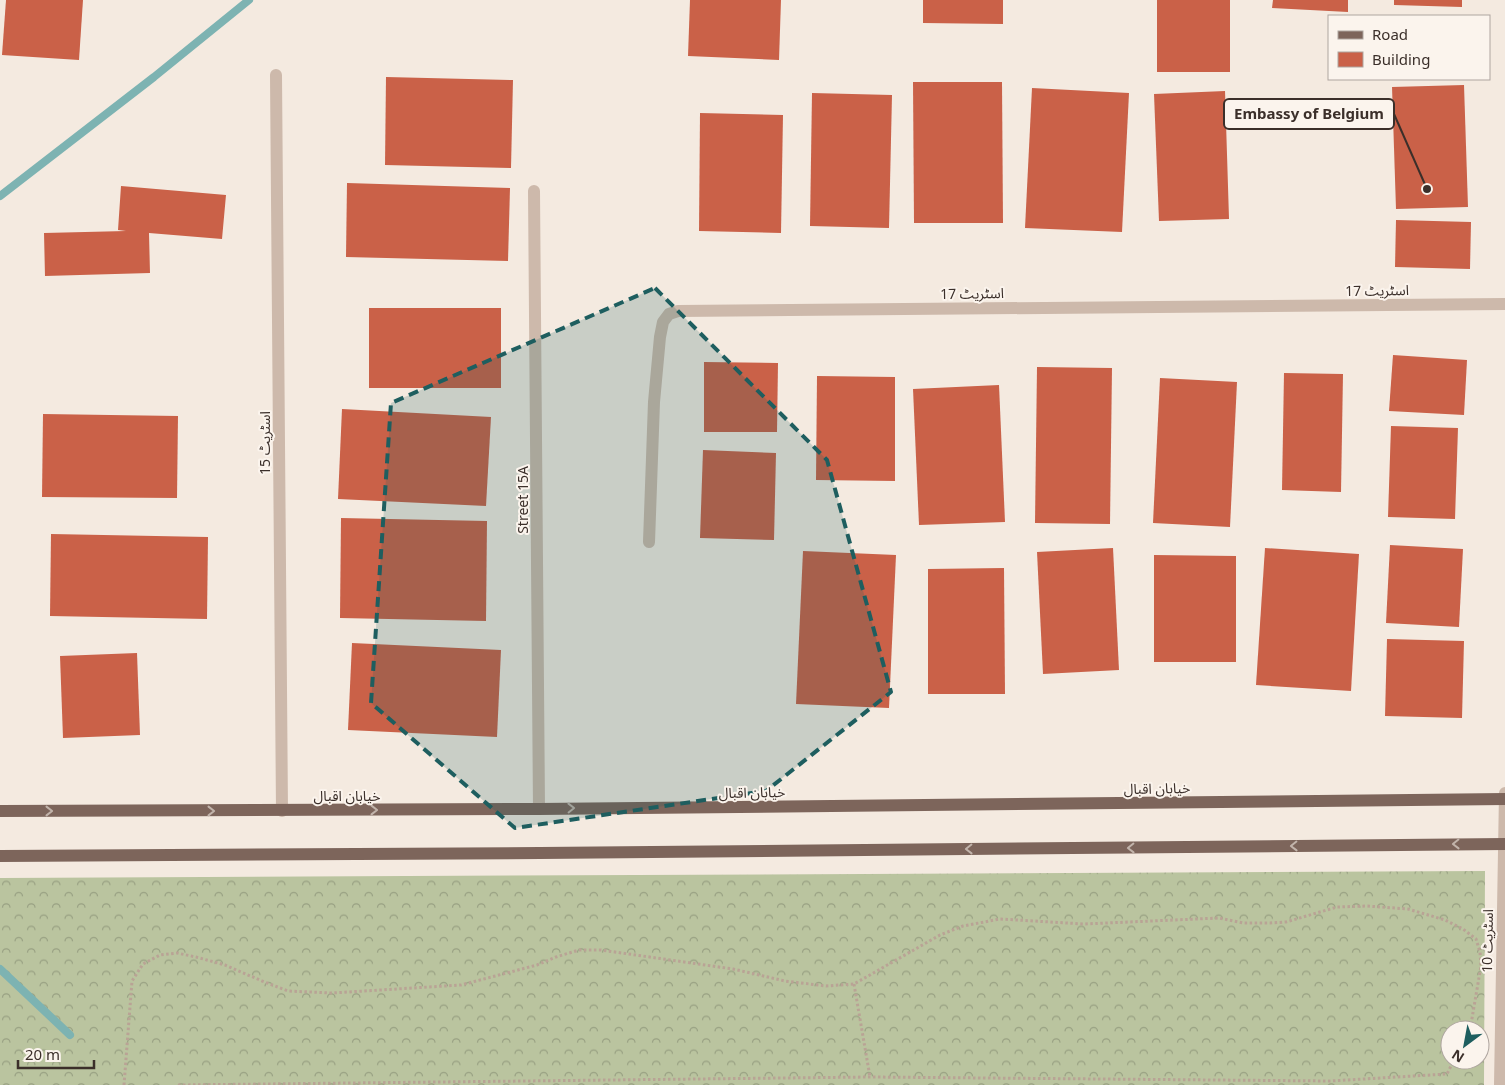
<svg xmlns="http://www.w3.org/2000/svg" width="1505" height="1085" font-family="'Noto Sans','Noto Sans Arabic',sans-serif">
	<defs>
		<pattern id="forest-crowns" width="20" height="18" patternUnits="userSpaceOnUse" patternTransform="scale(1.25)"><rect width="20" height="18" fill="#bac49f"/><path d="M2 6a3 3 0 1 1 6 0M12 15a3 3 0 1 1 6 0" fill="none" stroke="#98a082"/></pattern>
	</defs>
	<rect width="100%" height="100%" fill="#f4eae0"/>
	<path fill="url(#forest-crowns)" fill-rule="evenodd" d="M1485,871L1484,1085H0V878ZM1450,1030H1480V1060H1450Z"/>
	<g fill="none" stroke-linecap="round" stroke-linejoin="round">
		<g stroke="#7db3b2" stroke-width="8">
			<polyline points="0,196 154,77 249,0"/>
			<polyline points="0,969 70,1035"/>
		</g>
	</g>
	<g fill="#ca6148">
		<polygon points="6,0 83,0 79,60 2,55"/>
		<polygon points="690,0 781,0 779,60 688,56"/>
		<polygon points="923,0 1003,0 1003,24 923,23"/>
		<rect x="1157" y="0" width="73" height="72"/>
		<polygon points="1273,0 1348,0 1348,12 1272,8"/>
		<polygon points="1394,0 1462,0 1462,7 1394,5"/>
		<polygon points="386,77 513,80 511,168 385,165"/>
		<polygon points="913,82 1002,82 1003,223 914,223"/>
		<polygon points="1464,85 1468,207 1396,209 1392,87"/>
		<polygon points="1032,88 1129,93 1122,232 1025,228"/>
		<polygon points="1225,91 1229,219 1159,221 1154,94"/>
		<polygon points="812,93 892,95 889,228 810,226"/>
		<polygon points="700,113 783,115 781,233 699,231"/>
		<polygon points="347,183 510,188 508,261 346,257"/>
		<polygon points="121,186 226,195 222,239 149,233 150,273 45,276 44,233 126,231 118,230"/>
		<polygon points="1396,220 1471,222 1470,269 1395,267"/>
		<rect x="369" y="308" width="132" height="80"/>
		<polygon points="1393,355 1467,360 1464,415 1389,411"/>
		<polygon points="704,362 778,363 777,432 704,432"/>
		<polygon points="1037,367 1112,368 1110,524 1035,523"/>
		<polygon points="1284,373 1343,374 1341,492 1282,490"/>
		<polygon points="817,376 895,377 895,481 816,480"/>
		<polygon points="1160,378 1237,382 1230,527 1153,523"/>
		<polygon points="999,385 1005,522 919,525 913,389"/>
		<polygon points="342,409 491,417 486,506 338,499"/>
		<polygon points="43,414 178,416 177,498 42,497"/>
		<polygon points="1391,426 1458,428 1455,519 1388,517"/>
		<polygon points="703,450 776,453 774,540 700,538"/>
		<polygon points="341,518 487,521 486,621 340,618"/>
		<polygon points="51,534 208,537 207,619 50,616"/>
		<polygon points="1390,545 1463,549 1459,627 1386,623"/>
		<polygon points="1113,548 1119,670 1043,674 1037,552"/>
		<polygon points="1265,548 1359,554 1351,691 1256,685"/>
		<polygon points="803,551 896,555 889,708 796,704"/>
		<polygon points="1154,555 1236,556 1236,662 1154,662"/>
		<polygon points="1004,568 1005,694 928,694 928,569"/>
		<polygon points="1387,639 1464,641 1462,718 1385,716"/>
		<polygon points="352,643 501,650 497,737 348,730"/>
		<polygon points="137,653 140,735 63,738 60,656"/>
	</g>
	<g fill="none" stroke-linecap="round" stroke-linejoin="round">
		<g stroke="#b9a395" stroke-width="3" stroke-dasharray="2.5 2.5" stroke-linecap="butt">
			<polyline points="854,984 870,1077"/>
			<polyline points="124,1085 132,981 143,964 160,955 177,953 196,957 225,965 262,981 288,991 332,993 461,985 537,965 556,957 579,950 601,950 733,969 785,981 826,986 854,984 940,935 963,926 1000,919 1084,924 1219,918 1243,923 1270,923 1286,922 1337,907 1367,906 1408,909 1445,920 1463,929 1476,939 1480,952 1481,966 1470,1030"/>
			<polyline points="178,1085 870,1077 1330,1081 1447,1074 1454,1060"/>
		</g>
		<g stroke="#cdb9ab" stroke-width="12">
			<polyline points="276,75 282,811"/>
			<polyline points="534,191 539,809"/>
			<polyline points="649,542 654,402 660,337 663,322 669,314 678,311 1505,304"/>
			<polyline points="1500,1085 1505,793"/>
		</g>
		<g stroke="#7d655b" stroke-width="12">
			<polyline points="0,811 539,809 1505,799"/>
			<polyline points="0,856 540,853 1505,844"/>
		</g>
	</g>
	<defs><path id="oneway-chevron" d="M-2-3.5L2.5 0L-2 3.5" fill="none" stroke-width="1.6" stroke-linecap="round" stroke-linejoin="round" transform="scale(1.25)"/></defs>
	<g stroke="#c2b4ab">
		<use href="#oneway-chevron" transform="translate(571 808) rotate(-1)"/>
		<use href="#oneway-chevron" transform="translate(374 810)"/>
		<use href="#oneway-chevron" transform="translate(49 811)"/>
		<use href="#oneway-chevron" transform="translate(211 811)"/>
		<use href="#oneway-chevron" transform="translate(1456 844) rotate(179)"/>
		<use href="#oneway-chevron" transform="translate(1294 846) rotate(179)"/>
		<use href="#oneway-chevron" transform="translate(1131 848) rotate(179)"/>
		<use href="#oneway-chevron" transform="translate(969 849) rotate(179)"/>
	</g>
	<path fill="#1e5e5f" fill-opacity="0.2" stroke="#1e5e5f" stroke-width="4" stroke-dasharray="10 6" stroke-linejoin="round" d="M655,288L827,460L891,692L766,791L515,828L371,703L391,403Z"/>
	<g text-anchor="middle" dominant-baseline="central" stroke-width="4" stroke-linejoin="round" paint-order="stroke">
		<g font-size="14" fill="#3b2f2a" stroke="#fbf4ed">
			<text transform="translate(1377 290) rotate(-1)">اسٹریٹ 17</text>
			<text transform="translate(972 293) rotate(-1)">اسٹریٹ 17</text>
			<text transform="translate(264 443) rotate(-90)">اسٹریٹ 15</text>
			<text transform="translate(522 500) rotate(-90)">Street 15A</text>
			<text transform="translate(1157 788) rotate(-1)">خیابان اقبال</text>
			<text transform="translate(752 792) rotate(-1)">خیابان اقبال</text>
			<text x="347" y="795">خیابان اقبال</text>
			<text transform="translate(1487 941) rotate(-89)">اسٹریٹ 10</text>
		</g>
	</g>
	<path fill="none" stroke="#3b2f2a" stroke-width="2" d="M1427 189L1394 114"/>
	<circle fill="#3b2f2a" stroke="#fbf4ed" stroke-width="2" cx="1427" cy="189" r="5"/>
	<rect fill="#fbf4ed" stroke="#3b2f2a" stroke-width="2" x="1224" y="99" width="170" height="30" rx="5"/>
	<g font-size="15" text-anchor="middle" font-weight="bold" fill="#3b2f2a">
		<text x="1309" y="119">Embassy of Belgium</text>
	</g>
	<rect x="1328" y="15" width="162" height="65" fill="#fbf4ed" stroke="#aea59f"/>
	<rect x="1338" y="31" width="25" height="8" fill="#7d655b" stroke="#aea59f"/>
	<text x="1372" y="40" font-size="15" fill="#3b2f2a">Road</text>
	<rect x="1338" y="52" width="25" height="15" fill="#ca6148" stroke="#aea59f"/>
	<text x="1372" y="65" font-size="15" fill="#3b2f2a">Building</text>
	<g transform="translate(1465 1045) rotate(212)"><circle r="24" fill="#fbf4ed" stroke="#aea59f"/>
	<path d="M0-4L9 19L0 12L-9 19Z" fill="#1e5e5f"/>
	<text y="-8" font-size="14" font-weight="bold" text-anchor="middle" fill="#3b2f2a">N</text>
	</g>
	<path d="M18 1060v8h76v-8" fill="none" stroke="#3b2f2a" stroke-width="2.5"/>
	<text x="25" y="1060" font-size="15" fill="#3b2f2a" stroke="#fbf4ed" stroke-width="4" paint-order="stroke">20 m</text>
</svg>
